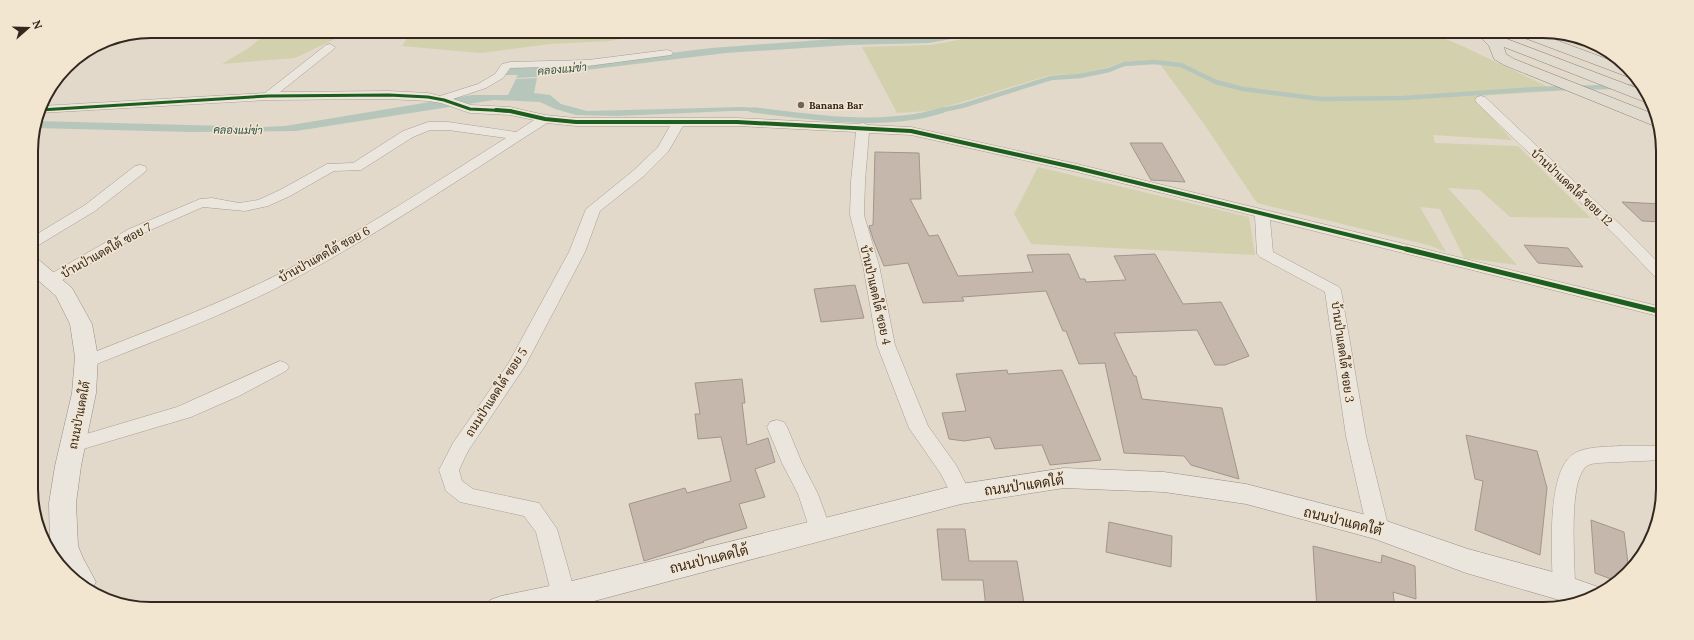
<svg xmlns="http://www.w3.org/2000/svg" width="1694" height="640" font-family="Lora,Sarabun,serif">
	<rect width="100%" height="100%" fill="#e2d9cb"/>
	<g fill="#d3d0ae">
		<polygon points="270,31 352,31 295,58 222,64 247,49"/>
		<polygon points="412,31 658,31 610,41 550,44 480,53 402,46"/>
		<polygon points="771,31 917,31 892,34 791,35"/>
		<polygon points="1006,31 1425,31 1458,44 1557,91 1478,96 1496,122 1512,140 1433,135 1435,143 1518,146 1591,218 1510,217 1480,190 1448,188 1517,265 1464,258 1440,209 1420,207 1446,252 1428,245 1257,203 1204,124 1157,60 1123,62 1109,67 1080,74 1050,75 959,103 928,111 897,113 862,47 931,45"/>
		<polygon points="1038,167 1249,217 1255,255 1031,244 1014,214"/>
	</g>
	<g fill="#b7c6bb">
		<polygon points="951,31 996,31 929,43 849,45 726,53 586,70 542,72 537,77 516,78 518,75 505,75 514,65 629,58 711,48 861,37 895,38"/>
		<polygon points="537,78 534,93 550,95 561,104 587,111 743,107 764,109 758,111 731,111 618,116 576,115 555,109 540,102 494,100 296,131 190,132 35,128 37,121 263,127 285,126 472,95 508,95 516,79"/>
	</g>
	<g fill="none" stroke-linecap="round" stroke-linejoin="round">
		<g stroke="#b7c6bb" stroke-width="4.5">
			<polyline points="751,110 763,111"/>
			<polyline points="938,111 962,106 1051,78 1080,76 1109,70 1124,64 1154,62 1181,65 1216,82 1243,89 1321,99 1404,98 1537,89 1642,86"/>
		</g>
		<path stroke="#b7c6bb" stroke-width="5.5" d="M754,110C806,116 860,125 913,117C923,116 933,113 943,110"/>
	</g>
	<g fill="#c5b7ac" stroke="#a2958b">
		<polygon points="1130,143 1162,143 1185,182 1151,180"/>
		<polygon points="875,152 919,153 921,199 910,199 929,236 938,235 958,276 1033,272 1027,255 1069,254 1080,279 1085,279 1086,282 1126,280 1114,256 1155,254 1183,304 1221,302 1249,356 1225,365 1215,365 1197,330 1114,333 1134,376 1136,376 1142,399 1222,408 1239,479 1191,465 1184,456 1124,453 1105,363 1079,364 1066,331 1063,331 1046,291 962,297 964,301 923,303 908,263 884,266 873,239 869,226 873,225"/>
		<polygon points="1622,202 1662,204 1662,222 1642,221"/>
		<polygon points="1524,245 1568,248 1583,267 1538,263"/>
		<polygon points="855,285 864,318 821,322 814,289"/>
		<polygon points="1007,370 1008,374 1062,370 1101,460 1050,465 1042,445 995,449 990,437 964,441 949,439 942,413 966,411 956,374"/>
		<polygon points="742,379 745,403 742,403 747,445 768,438 775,462 755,469 765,497 739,504 747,528 703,541 704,542 644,561 629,504 685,488 687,493 731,481 721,437 698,439 695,414 700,414 695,383"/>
		<polygon points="1466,435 1537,451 1547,488 1540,555 1475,530 1483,481 1475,479"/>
		<polygon points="1591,520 1624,532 1629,571 1619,582 1595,573"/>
		<polygon points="1109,522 1172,536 1171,567 1106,552"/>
		<polygon points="937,529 965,529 969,561 1017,561 1025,609 986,609 983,580 942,580"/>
		<polygon points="1313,546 1381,563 1382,555 1415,566 1416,599 1393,592 1395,609 1317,609"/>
	</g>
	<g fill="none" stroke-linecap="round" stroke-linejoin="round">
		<g stroke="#a79e95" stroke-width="1">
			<g id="street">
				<path d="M330,44L335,47L334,49L280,92L389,91L428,93L440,96L478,84L495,74L502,64L510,62L588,60L667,50L671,51L673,53L671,55L588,66L510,68L503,78L486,88L453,99L471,105L510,107L545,115L576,118H737L858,124L863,123L868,125L911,127L1077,164L1662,307V317L1270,220L1273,252L1339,287L1341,290L1366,436L1389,529L1386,535L1378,538L1370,535L1367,529L1346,436L1325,292L1260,257L1257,254L1255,216L1077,172L911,135L869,133L865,181L864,215L879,265L895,345L928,426L956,465L971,494L968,500L961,502L954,500L941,474L909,428L877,345L863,265L850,215L851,181L856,132L737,126H683L668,152L644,176L600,211L585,252L525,366L468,451L459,470L462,481L473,489L539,503L557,529L576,596L572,603L564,606L556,603L552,596L536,532L524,516L460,502L446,491L439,470L453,443L508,364L569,252L586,209L634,170L658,147L670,126H576L547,123C464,176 382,232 294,279C230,313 162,338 94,365L88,367L82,365L79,361L82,357C149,330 218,305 283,272C360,232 433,184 506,138L448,130H430L413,137L361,170L334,171L290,196L268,206L245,211L203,207L139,235L59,282L53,284L47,282L45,279L47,276L129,229L200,199L212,198L239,203L258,200L280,190L327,164L353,163L403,131L428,122H448L516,132L534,120L510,115L470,113L441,103L428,101L389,99L268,100L39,113L41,106L265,93L326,45Z"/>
				<polygon points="1481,96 1485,97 1628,232 1662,266 1662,280 1656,278 1618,238 1477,103 1475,100 1477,97"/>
				<polygon points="140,165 145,166 147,169 145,172 95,211 37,246 32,248 32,237 85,205 135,166"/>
				<polygon points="280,361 286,363 289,367 286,371 239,396 191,417 73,452 66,450 63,445 66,440 177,407"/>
				<polygon points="777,420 784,422 787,427 802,463 818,494 831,530 828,536 820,539 812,536 798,494 782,463 767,427 770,422"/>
				<path d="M1620,446H1663V460L1597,463C1590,464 1585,465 1582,472C1569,494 1575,561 1575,588L1572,595L1564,598L1556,595L1553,588C1552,557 1546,475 1572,455C1584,446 1606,447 1620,446Z"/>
			</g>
		</g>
		<g stroke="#968e85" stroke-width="1">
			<g id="secondary">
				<polygon points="32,258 39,260 72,288 92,324 98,357 96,393 81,466 76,503 78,546 83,558 96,582 92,589 61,568 50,546 49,503 55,466 72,393 75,357 70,324 56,296 32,275"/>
				<polygon points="1064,468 1164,472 1246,484 1378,518 1468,549 1564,575 1604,589 1605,591 1589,600 1573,604 1466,573 1375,539 1246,504 1164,492 1064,488 961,504 564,609 486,609 490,600 501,596 564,583 961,484"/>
			</g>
		</g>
		<g stroke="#8c847b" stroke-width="1">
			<g id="primary">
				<polygon points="1486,31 1647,92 1652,103 1645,102 1504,47 1506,54 1514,59 1656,115 1659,127 1652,125 1504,65 1494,59 1489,46 1478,35 1480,32"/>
				<polygon points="1522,31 1532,31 1623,65 1633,72 1638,79 1631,78 1522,37 1520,34"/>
			</g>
		</g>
		<use href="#street" fill="#eae5dd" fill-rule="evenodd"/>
		<use href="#secondary" fill="#eae5dd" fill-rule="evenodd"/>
		<use href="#primary" fill="#e1dace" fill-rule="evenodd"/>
		<g stroke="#f3e6d1" stroke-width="4.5">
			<polyline id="cycleway-far2" points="40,110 268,96 389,95 428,97 444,100 470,109 511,111"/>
		</g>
		<g stroke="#f3e6d1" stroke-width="6">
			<polyline id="cycleway-far1" points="496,110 510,111 545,119 576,122 737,122 911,131 1077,168 1410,250"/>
		</g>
		<g stroke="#f3e6d1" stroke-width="8">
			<polyline id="cycleway" points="1406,249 1662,312"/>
		</g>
		<use href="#cycleway-far2" stroke="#1b5e20" stroke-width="3"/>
		<use href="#cycleway-far1" stroke="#1b5e20" stroke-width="4"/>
		<use href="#cycleway" stroke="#1b5e20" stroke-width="5"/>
	</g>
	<circle fill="#71655b" stroke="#f3e6d1" stroke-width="1.5" cx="801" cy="105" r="4"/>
	<g text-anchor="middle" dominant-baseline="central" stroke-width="3" stroke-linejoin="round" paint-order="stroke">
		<g font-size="10" font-weight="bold" fill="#34271e" stroke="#f3e6d1" text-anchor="start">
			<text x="809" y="105">Banana Bar</text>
		</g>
		<g font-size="11" font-style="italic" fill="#2e534d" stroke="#f3e6d1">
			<text transform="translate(562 69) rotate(-5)">คลองแม่ข่า</text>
			<text transform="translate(238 130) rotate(1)">คลองแม่ข่า</text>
		</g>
		<g font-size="12" fill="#34271e" stroke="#f3e6d1">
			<text transform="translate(1572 187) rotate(43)">บ้านป่าแดดใต้ ซอย 12</text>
			<text transform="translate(106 250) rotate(-29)">บ้านป่าแดดใต้ ซอย 7</text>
			<text transform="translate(324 254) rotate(-29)">บ้านป่าแดดใต้ ซอย 6</text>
			<text transform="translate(876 295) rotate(77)">บ้านป่าแดดใต้ ซอย 4</text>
			<text transform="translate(1343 352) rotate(82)">บ้านป่าแดดใต้ ซอย 3</text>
			<text transform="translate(496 392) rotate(-57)">ถนนป่าแดดใต้ ซอย 5</text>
			<text transform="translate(79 415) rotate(-79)">ถนนป่าแดดใต้</text>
		</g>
		<g font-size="14" fill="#34271e" stroke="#f3e6d1">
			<text transform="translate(1024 485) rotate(-8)">ถนนป่าแดดใต้</text>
			<text transform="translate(1343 521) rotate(14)">ถนนป่าแดดใต้</text>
			<text transform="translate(709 559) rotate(-14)">ถนนป่าแดดใต้</text>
		</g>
	</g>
	<path d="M0 0H1694V640H0ZM151 38H1543A113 113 0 0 1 1656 151V489A113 113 0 0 1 1543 602H151A113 113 0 0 1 38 489V151A113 113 0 0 1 151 38Z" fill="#f3e6d1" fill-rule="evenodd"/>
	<path fill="none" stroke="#34271e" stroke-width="2" d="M151 38H1543A113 113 0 0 1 1656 151V489A113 113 0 0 1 1543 602H151A113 113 0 0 1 38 489V151A113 113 0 0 1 151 38Z"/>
	<g transform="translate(28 28) rotate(70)" stroke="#f3e6d1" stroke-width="3" paint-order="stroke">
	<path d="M0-3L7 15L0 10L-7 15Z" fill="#34271e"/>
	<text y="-6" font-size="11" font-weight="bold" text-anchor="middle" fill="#34271e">N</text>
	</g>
</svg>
